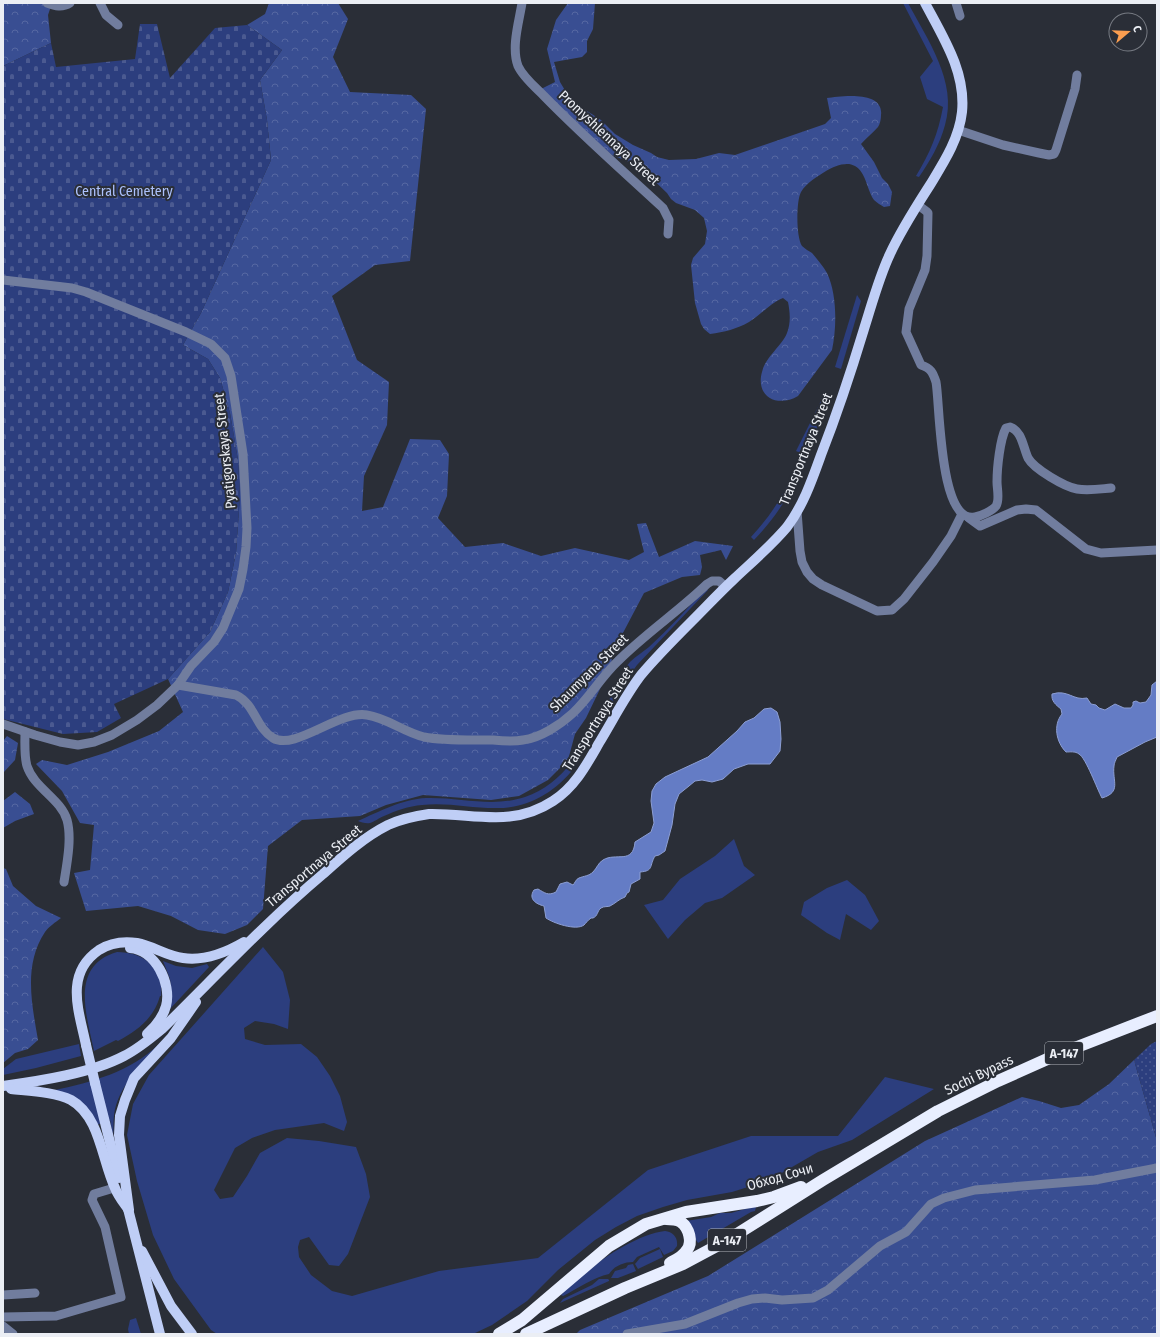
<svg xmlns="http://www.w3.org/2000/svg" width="1160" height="1337" font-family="'Fira Sans Condensed',sans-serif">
	<defs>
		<pattern id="forest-crowns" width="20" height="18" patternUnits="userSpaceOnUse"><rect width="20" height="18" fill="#394e92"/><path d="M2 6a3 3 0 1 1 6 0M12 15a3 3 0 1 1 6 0" fill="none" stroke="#5668a2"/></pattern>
		<pattern id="cemetery-stones" width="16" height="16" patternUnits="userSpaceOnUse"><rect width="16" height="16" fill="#2c3e7e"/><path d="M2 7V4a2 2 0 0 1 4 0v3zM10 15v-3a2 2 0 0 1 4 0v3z" fill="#4b5a91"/></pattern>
		<pattern id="park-dots" width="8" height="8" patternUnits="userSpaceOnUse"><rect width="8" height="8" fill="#2c3e7e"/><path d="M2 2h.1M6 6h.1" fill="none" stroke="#4b5a91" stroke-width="1.8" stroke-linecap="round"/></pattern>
	</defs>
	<rect width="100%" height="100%" fill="#2a2e37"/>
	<g fill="#2c3e7e">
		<path d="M903,3H908C927,39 958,82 945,125C940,144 930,161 919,177L916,176C930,153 938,134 943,107L927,99L920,77L933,61Z"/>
		<polygon points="857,295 861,301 841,369 835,367"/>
		<polygon points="823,397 827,398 828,403 802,467 798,465 803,454 796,451"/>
		<path d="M796,468L801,470C788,498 775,518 754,540L751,537C772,514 783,496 796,468Z"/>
		<path d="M706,589L708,590L637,665L627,679L574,768C555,793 526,809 495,808C470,808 446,802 422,805C409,806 395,811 384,816C379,818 374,822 370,823C366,824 361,822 358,821C378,812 403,799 426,798C460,797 492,808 525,797C571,782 592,730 614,691C619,682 623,669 630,662C636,656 643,652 649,647C669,629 687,608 706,589Z"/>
		<polygon points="734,839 744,866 755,875 722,898 705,903 685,920 668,939 644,905 663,900 680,879 715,856"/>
		<polygon points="847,880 865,895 879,921 871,930 846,914 840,940 827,933 801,915 804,902 827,888"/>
		<polygon points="263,947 283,972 290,1000 288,1029 274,1024 255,1021 244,1028 245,1039 265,1045 301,1044 317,1057 330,1076 340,1096 347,1122 344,1131 324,1123 275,1130 252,1138 235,1148 214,1190 220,1199 233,1197 247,1176 260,1153 287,1138 319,1141 356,1147 366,1174 370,1197 348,1254 339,1266 329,1265 309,1237 300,1240 298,1247 299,1257 311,1275 332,1291 352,1296 439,1271 538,1258 648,1170 751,1136 838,1136 885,1077 934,1089 852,1140 818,1152 780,1174 748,1187 732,1192 687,1200 663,1207 637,1216 616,1227 595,1240 558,1270 527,1301 492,1325 473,1334 217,1334 211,1330 174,1279 153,1235 137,1181 127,1135 133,1104 149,1075"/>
		<path d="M117,952C144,952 164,968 161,996H160C154,1018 137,1031 118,1041L116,1040L94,1051C87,1016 69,966 117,952Z"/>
		<polygon points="163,961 176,966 192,968 207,964 209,967 169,1010 171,988 170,979"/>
		<polygon points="79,1044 81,1056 36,1068 3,1075 3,1069 16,1059"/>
		<path d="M158,1045L159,1046C141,1066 118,1086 114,1115C113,1122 114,1129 113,1136L110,1120L94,1126L55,1090C92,1082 130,1072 158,1045Z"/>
		<polygon points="752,1207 756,1207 755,1211 751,1212 698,1243 696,1240 694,1233 686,1221 711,1217 720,1213 731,1213"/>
		<path d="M665,1231C673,1232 678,1237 677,1246L673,1251L664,1255L659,1247L637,1257L633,1262C624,1262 614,1266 609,1274C594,1277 577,1289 563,1296L561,1295C564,1291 570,1286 574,1282C595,1263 636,1234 665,1231Z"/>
		<polygon points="660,1249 663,1257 638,1269 635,1264 640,1258"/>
		<polygon points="633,1264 636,1271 618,1278 611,1278 615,1271 626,1268 628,1265"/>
		<polygon points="599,1279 608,1279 609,1280 609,1281 560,1303 563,1299 592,1285"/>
		<polygon points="136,1318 141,1334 129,1334 128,1329 130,1320"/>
	</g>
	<g fill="url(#forest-crowns)">
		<polygon points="3,3 52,3 48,15 51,43 3,66"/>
		<polygon points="269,3 338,3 348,19 333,57 350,92 411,95 426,109 410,261 375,265 332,296 357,360 389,382 387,425 364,476 362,511 383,507 410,439 440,440 449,454 447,496 438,518 465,547 503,543 541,556 575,548 629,560 644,552 637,524 646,523 659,557 695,541 733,546 726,560 721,550 700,555 702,567 700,575 682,577 644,593 615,648 610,667 600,689 586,718 575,734 568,760 548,780 519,796 491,800 423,795 386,805 360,816 302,820 268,846 263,909 247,925 225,934 198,930 171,916 138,906 86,911 74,873 90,870 94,825 80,823 62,791 36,764 42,760 67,765 108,752 159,731 183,712 168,679 210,632 228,592 236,553 240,496 238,460 230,413 220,378 208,359 183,345 201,313 271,160 267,120 260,80 282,50 247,25 265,14"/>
		<path d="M568,3H595L593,29L587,41V52L582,57L554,62L560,82L569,97L584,109L601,120L615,134L633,145L651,153L657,157L669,160L696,159L719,153L735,155L825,124L831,118L827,98C841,96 884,90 881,115C881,119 880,124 878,127C873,133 866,138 861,144L874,162L882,178L888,184L892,192L890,206L884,207C881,205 877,203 874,200C867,190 866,172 855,166C847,161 834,166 826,171C818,176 806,183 801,192C796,201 796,237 802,246C805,249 809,251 812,253C817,259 823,266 827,273C837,294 837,327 832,350L798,396C778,408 755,397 762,372C766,356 782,346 787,333C791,323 790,312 788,302L783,298C770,303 761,315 749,322C737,329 724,332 710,334L704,329L701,324L695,303L691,265L693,258L705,244L707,231L704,218L695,210L676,203L671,199L667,193L639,166L612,155L580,127L541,89L555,82L547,49L556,20Z"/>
		<polygon points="7,736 18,743 15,760 3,773 3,741"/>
		<polygon points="15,792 30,804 34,814 15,821 3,828 3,801"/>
		<path d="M3,868L6,869L13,886L36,906L61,918C56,922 48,927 45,932C23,965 32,1005 38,1040L28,1049L15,1053L3,1063Z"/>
		<polygon points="1134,1060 1157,1141 1157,1334 576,1334 580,1330 708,1276 925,1141 1022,1097 1039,1101 1061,1108 1079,1105 1109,1084"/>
	</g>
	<polygon fill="url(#cemetery-stones)" points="140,24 157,24 170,78 215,28 247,25 282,50 260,80 267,120 271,160 201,313 183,345 208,359 220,378 230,413 238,460 240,496 236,553 228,592 210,632 168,679 114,704 121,718 97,732 63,734 3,719 3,66 51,43 56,67 135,59"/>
	<polygon fill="url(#park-dots)" points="1157,1041 1157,1141 1134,1060 1151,1044"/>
	<g fill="#647cc5" stroke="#8c9ed3">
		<path d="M1157,681V737L1145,742L1117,757C1116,760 1114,763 1114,766C1112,781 1122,792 1102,798C1097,789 1086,758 1079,754C1075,751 1070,752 1066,752C1056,742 1053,725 1062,714L1061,709C1056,705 1051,701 1052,694C1068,689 1073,701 1087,698L1091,704L1096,705L1099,708L1105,710L1115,704L1124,708H1131L1133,705V702L1136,701L1140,703L1146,702L1151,695L1152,685Z"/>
		<path d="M771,708L777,712L780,722L781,739L780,751L770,764H748L734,769L723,779L712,782L702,780L695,781L689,786L679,794L675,804L672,825L665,851L659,855L655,856C649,866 654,871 640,872V879L631,884L629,892L627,893L625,897C619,899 616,903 610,906C608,907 604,906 601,908C597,911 598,916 593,918H591C588,920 586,923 584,925C576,931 553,923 546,918L544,906C536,904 528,899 534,890L538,889C545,893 548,896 556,892L560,884L567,882L573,885C575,883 576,879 579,878C584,876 589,876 593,872C597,868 598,863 603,860C616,852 633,865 635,842L651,832L654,823L651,801L652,791L656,784L665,777L708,757L737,731L745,722L754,718L764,709Z"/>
	</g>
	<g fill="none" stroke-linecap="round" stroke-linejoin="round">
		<g stroke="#717d9e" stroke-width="9">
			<path d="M47,3C55,6 62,8 70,3"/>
			<polyline points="100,3 106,15 118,25"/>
			<path d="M522,3C519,22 511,47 518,66C523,77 535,87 544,96C582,135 623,171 663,208L669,220L668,234"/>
			<polyline points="956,3 960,16"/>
			<polyline points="958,130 1003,145 1039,153 1049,155 1054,154 1056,150 1075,89 1077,75"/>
			<path d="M918,205L926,211L928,213L927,256L925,270L909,309L906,332L921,365C931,368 933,373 936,382C940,403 939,525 975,517C981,516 992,511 996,506C1000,500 997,489 997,482C997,468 1000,439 1006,428L1010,427C1022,431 1023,447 1028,458C1034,469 1065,487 1077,489C1088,491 1100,489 1111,488"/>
			<polyline points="3,280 72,288 86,292 186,332 211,344 225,358 231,376 243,454 247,528 246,547 243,569 239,589 223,628 214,642 191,666 178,685 157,705 137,720 112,735 94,742 78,745 60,742 35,735 3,724"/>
			<polyline points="797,511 800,551 802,562 807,572 813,579 822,585 877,611 892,610 904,599 933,562 951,536 962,514"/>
			<polyline points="969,518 980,526 1017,510 1026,509 1036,510 1086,549 1101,553 1157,550"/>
			<path d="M178,685L236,695C255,704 256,728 273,738C295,751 339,710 367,715C387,718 404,732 424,737C444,741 472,740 493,740C503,741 513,742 523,740C540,738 560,725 573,713C590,697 601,677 618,661C646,633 679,611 707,584L712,581H719L726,587"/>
			<path d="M25,732C25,743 24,756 27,766C34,788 61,799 67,820C72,838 67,863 64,882"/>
			<polyline points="3,1295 35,1293"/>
			<polyline points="3,1317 56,1316 121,1297 105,1227 92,1200 94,1194 114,1188"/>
			<polyline points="3,1326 13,1334"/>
			<polyline points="627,1334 685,1324 738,1303 752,1299 765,1298 782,1300 813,1298 828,1290 880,1246 906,1232 931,1204 944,1198 975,1190 1095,1180 1157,1168"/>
		</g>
		<g stroke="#bfcef6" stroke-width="10">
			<path d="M130,948C155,950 172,983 166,1006C163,1017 156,1026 147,1034"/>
			<path d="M86,1045C79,1011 64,974 99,950C110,943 123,941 137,943C153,946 167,956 183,958C204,961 227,952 244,942"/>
			<polyline points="95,1083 119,1178"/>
			<path d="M3,1086C40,1081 92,1073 124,1056C138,1049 150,1039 162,1029C215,977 266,922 323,874C343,856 364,837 388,825C401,819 415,816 429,814C474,813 512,828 553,801C575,787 587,764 599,743C613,720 625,696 641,675C657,656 675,638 692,621C706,607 719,593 734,579C752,562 771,546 787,527C803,506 812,480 821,455C837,414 851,372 864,329C872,304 879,277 890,254C901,230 916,207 930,185C944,162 959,139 962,112C966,72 943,37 925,3"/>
			<path d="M11,1089C29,1091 55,1092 71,1100C100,1116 102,1161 115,1188C118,1196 123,1202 128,1209"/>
			<polyline points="127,1205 160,1334"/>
			<polyline points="129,1210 119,1135 120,1116 125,1100 134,1078 171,1038 196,1002"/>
			<polyline points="142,1251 171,1306 192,1334"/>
		</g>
		<g stroke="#e8eeff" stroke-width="12">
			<path d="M666,1219C671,1219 677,1219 681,1222C689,1228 693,1242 687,1250C683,1257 676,1260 670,1263"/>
			<polyline points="499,1334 522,1320 609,1246 646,1224 686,1212 757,1201 774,1197 801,1187"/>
			<polyline points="526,1334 625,1288 683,1264 726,1241 823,1180 938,1111 998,1081 1054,1056 1157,1016"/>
		</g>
		<polyline stroke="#bfcef6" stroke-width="10" points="86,1045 95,1083"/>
	</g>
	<g text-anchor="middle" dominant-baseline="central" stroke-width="4" stroke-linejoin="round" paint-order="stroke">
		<g fill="#2a2e37" stroke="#b1b4bb" stroke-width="1">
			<rect x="1045" y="1042" width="38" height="22" rx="3"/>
			<rect x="708" y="1229" width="38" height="22" rx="3"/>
		</g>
		<g font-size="13" font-weight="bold" fill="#ebeef4">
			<text x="1064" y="1053">А-147</text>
			<text x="727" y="1240">А-147</text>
		</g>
		<g font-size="14" fill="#ebeef4" stroke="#2a2e37">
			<text transform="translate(609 138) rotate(43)">Promyshlennaya Street</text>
			<text transform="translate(806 449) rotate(-68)">Transportnaya Street</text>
			<text transform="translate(225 451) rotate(-96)">Pyatigorskaya Street</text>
			<text transform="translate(589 673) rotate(-45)">Shaumyana Street</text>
			<text transform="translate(598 719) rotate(-58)">Transportnaya Street</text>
			<text transform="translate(314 866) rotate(-40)">Transportnaya Street</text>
			<text transform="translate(979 1075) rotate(-26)">Sochi Bypass</text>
			<text transform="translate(780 1177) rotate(-16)">Обход Сочи</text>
		</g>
		<g font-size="14" fill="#acc1fc" stroke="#2a2e37">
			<text x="124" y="191">Central Cemetery</text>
		</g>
	</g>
	<rect width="1160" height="1337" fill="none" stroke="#ebeef4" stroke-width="8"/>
	<g transform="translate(1128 32) rotate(71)"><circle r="19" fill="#2a2e37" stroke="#777b83"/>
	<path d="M0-3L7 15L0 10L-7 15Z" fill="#fb9e50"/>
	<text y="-6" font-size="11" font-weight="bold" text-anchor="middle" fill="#ebeef4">С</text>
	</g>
</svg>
